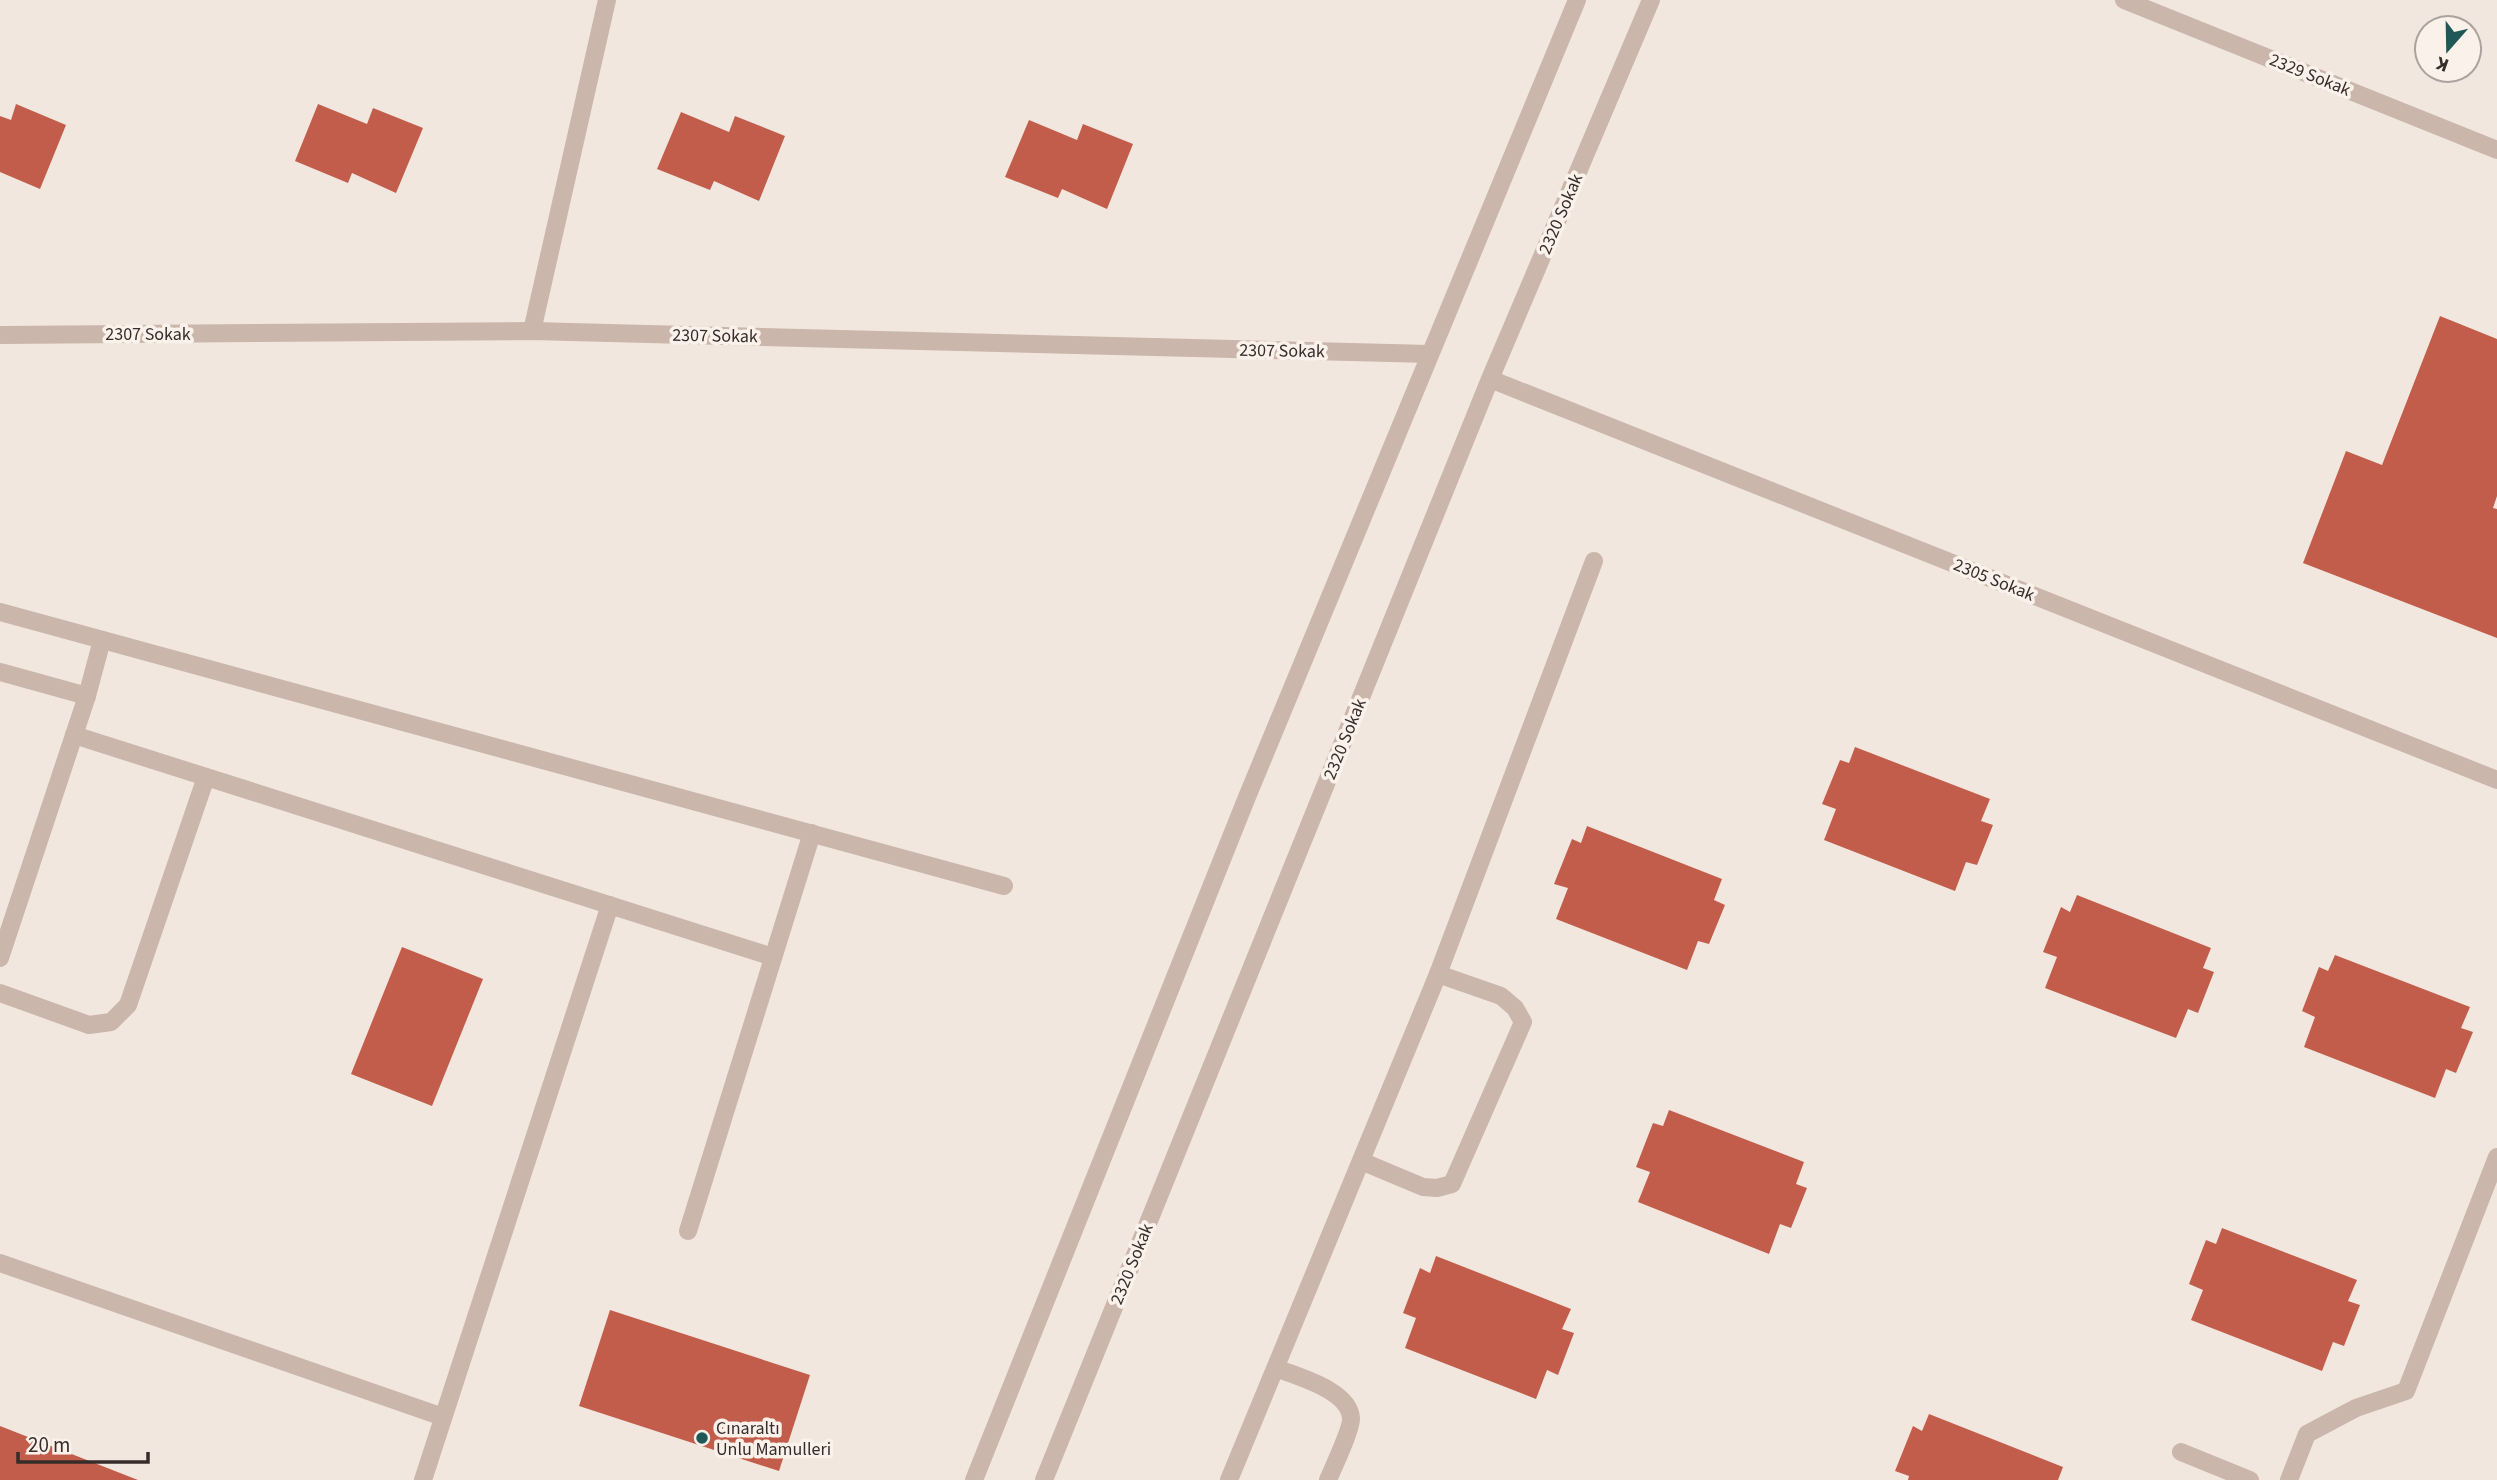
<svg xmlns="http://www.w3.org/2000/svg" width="2497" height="1480" font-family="'Source Sans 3',sans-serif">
	<rect width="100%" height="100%" fill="#f2e7de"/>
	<g fill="#c35d4b">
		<polygon points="16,104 66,125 40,189 0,172 0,116 11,120"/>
		<polygon points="318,104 367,124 373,108 423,128 396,193 352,173 348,183 295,161"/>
		<polygon points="681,112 729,132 735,116 785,136 759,201 714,181 710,190 657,169"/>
		<polygon points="1029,120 1077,140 1083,124 1133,144 1107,209 1062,189 1058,198 1005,177"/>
		<polygon points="2440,316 2497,339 2497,496 2493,508 2497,509 2497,638 2303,563 2346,451 2382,465"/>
		<polygon points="1855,747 1990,799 1981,821 1993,825 1977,865 1966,862 1955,891 1824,840 1836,809 1822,804 1840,760 1849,763"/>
		<polygon points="1587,826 1722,879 1714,900 1725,905 1709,944 1698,941 1687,970 1556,919 1568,888 1554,884 1572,839 1581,843"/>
		<polygon points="2077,895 2211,948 2203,968 2214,972 2198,1013 2188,1009 2176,1038 2045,988 2057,957 2043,952 2061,907 2070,912"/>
		<polygon points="402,947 483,979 432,1106 351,1074"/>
		<polygon points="2335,955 2470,1007 2461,1028 2473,1032 2456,1073 2446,1069 2435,1098 2304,1047 2315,1017 2302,1011 2319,967 2328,971"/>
		<polygon points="1669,1110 1804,1162 1796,1184 1807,1188 1791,1228 1780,1224 1769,1254 1638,1202 1650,1172 1636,1167 1653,1123 1663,1126"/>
		<polygon points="2222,1228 2357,1280 2348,1301 2360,1305 2344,1346 2333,1342 2322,1371 2191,1320 2203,1290 2189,1284 2206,1240 2216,1244"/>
		<polygon points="1436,1256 1571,1309 1562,1329 1574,1333 1558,1375 1547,1370 1536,1399 1405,1348 1416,1318 1403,1313 1420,1268 1430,1273"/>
		<polygon points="610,1310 810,1375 779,1471 579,1406"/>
		<polygon points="1929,1414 2063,1467 2058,1480 1908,1480 1909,1476 1895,1471 1913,1426 1922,1431"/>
		<polygon points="0,1426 138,1480 0,1480"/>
	</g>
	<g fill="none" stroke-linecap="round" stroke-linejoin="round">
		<g stroke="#cab6aa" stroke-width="18">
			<polyline points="74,735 773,957"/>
			<polyline points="0,993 89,1025 111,1022 128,1005 206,777"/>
			<polyline points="1361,1161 1423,1187 1437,1188 1452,1184 1523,1022 1515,1008 1501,996 1438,974"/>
			<polyline points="688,1231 812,833"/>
			<polyline points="0,1263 443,1417"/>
			<path d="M1276,1368C1298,1377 1349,1390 1351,1418C1352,1428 1333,1468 1328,1480"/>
			<polyline points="2181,1452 2250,1480"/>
			<polyline points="423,1480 610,905"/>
			<polyline points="1229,1480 1438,974 1594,561"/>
			<polyline points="2289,1480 2307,1434 2356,1408 2406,1391 2497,1157"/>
		</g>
		<g stroke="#cab6aa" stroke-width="18">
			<polyline points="2124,0 2497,150"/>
			<polyline points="532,331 607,0"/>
			<polyline points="0,335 532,331 1430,354"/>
			<polyline points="1490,379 2497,780"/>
			<polyline points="0,612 1004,886"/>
			<polyline points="0,672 87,696"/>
			<polyline points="0,958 87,696 102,640"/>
		</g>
		<g stroke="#cab6aa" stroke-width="18">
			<polyline points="974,1480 1247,797 1577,0"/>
			<polyline points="1044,1480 1490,379 1651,0"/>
		</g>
	</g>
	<circle fill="#1f5857" stroke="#faf1ea" stroke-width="2.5" cx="702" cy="1438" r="7"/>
	<g text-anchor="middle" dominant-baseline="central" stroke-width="7" stroke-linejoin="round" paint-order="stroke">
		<g font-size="18" fill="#372c29" stroke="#faf1ea">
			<text transform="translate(2310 75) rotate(22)">2329 Sokak</text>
			<text transform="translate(1561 214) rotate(-67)">2320 Sokak</text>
			<text x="148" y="334">2307 Sokak</text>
			<text transform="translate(715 336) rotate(1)">2307 Sokak</text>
			<text transform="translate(1282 351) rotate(1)">2307 Sokak</text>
			<text transform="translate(1994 580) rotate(22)">2305 Sokak</text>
			<text transform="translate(1345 739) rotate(-68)">2320 Sokak</text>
			<text transform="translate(1132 1264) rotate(-68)">2320 Sokak</text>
		</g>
		<g font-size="18" fill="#372c29" stroke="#faf1ea" text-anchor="start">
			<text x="716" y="1428">Cınaraltı<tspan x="716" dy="21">Unlu Mamulleri</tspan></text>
		</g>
	</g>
	<g transform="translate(2448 49) rotate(200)"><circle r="33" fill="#faf1ea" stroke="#aca29d" stroke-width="2"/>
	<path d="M0-5L12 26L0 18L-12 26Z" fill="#1f5857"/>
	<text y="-10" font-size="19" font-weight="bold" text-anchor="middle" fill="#372c29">K</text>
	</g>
	<path d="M18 1452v10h130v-10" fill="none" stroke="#372c29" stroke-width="3.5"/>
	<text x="28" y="1452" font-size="21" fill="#372c29" stroke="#faf1ea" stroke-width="5" paint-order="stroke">20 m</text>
</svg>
